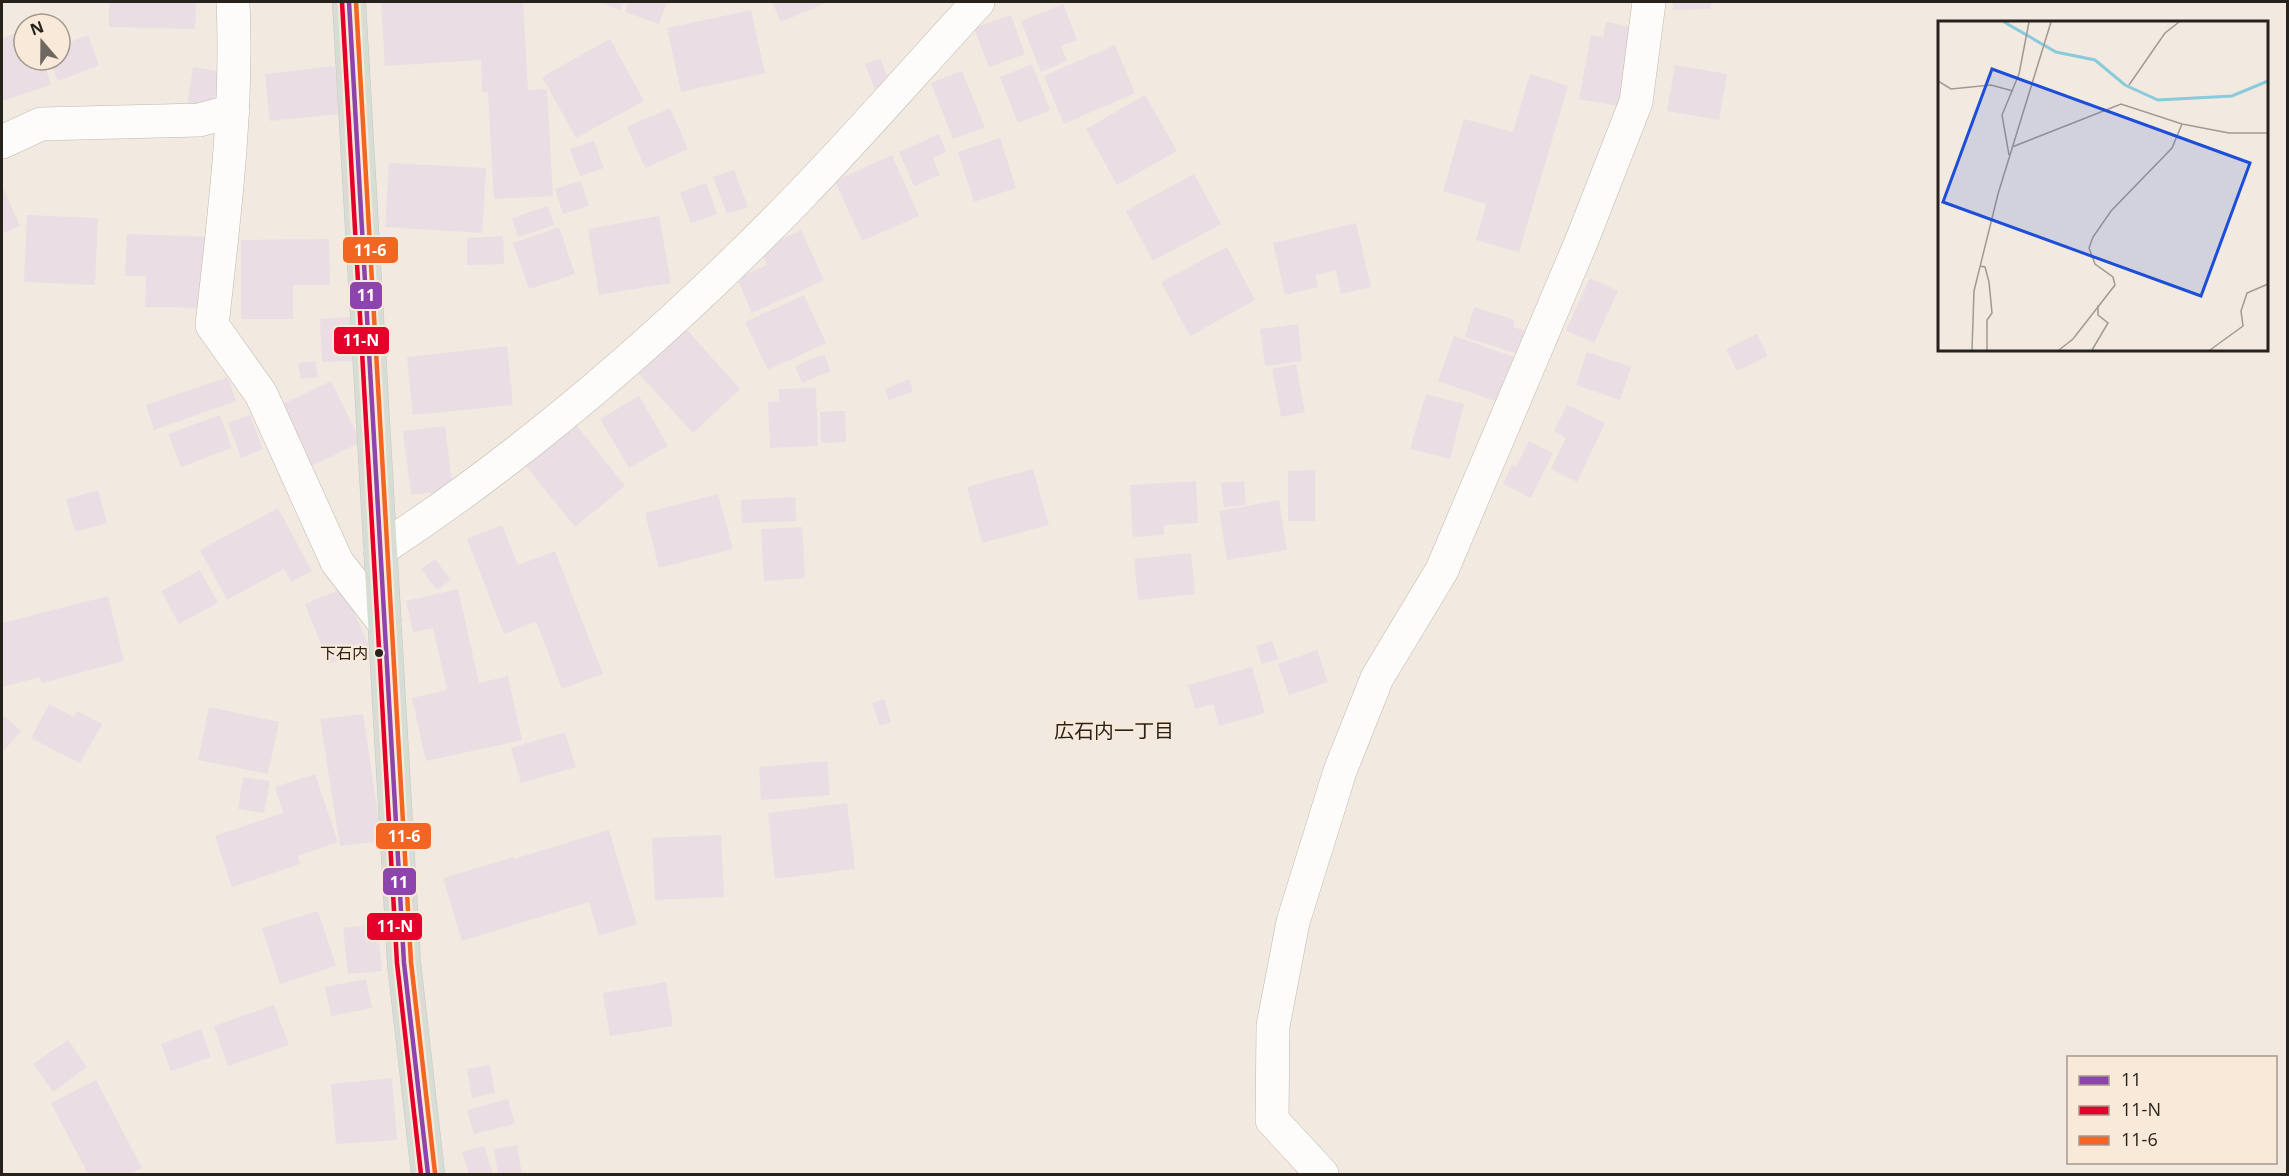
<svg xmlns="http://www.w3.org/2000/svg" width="2289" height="1176" font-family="'Open Sans','Noto Sans JP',sans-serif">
	<rect width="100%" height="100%" fill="#f2e9e0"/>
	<g fill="#eadee4">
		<polygon points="109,2 196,2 195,29 109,27"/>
		<polygon points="381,2 523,2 528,90 547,89 553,196 494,199 488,92 482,92 481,60 385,66"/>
		<polygon points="597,2 624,2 620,10"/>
		<polygon points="628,2 667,2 659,24 625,12"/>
		<polygon points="772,2 828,2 781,22"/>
		<polygon points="1673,2 1711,2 1711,9 1673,10"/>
		<polygon points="1063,4 1077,40 1061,46 1067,61 1041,72 1021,21"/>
		<polygon points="751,10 765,73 681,92 667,28"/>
		<polygon points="1011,15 1025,54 989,67 974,28"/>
		<polygon points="1606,22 1638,28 1622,107 1579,99 1591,35 1603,37"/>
		<polygon points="24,31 24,60 43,60 51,85 2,101 2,38"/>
		<polygon points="88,35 99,65 58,81 50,60 60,60 60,46"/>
		<polygon points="610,39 644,101 576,138 542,77"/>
		<polygon points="1115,45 1135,93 1064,124 1044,76"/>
		<polygon points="880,58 890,84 875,90 865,64"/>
		<polygon points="1032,64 1050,110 1018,123 1000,77"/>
		<polygon points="1675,65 1727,74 1719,120 1667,111"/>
		<polygon points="335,66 340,114 270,121 265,74"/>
		<polygon points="193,67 225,72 219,116 186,111"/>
		<polygon points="962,71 985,127 953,139 931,83"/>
		<polygon points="1530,74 1568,86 1519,252 1476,240 1486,204 1443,191 1464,119 1513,132"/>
		<polygon points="1145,95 1177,151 1117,185 1086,129"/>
		<polygon points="670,108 688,149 645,168 627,127"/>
		<polygon points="939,134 946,152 933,158 940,175 914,186 899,152"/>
		<polygon points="1000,138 1016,188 974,202 958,152"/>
		<polygon points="594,141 604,168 580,176 570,149"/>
		<polygon points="892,155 919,216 862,241 835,181"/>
		<polygon points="389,163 486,168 482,233 385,227"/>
		<polygon points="734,170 748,207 727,214 713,177"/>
		<polygon points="1194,174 1221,224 1153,261 1126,211"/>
		<polygon points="581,181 589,206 563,214 555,189"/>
		<polygon points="706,183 717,214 691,223 680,193"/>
		<polygon points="2,186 20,226 4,233 2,227"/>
		<polygon points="548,206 554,225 518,237 512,218"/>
		<polygon points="27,215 98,218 95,285 24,282"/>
		<polygon points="659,216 671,283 599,295 588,229"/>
		<polygon points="1356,223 1371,287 1341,294 1336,270 1315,275 1318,287 1285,295 1273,243"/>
		<polygon points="559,227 575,274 529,289 513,243"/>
		<polygon points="801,230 824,280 752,313 737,278 767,265 760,249"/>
		<polygon points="127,234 213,237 211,308 145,307 146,276 125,276"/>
		<polygon points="503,236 504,264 467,265 467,238"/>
		<polygon points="329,239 330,285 293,285 293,319 241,319 241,240"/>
		<polygon points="1227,247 1255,300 1190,336 1161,282"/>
		<polygon points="1590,278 1618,291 1594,343 1566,330"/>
		<polygon points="804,295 826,343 768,370 745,322"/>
		<polygon points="1474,307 1515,320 1513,327 1532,333 1524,356 1465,337"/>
		<polygon points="350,317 352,361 322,362 320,319"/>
		<polygon points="1298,324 1302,361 1265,366 1260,329"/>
		<polygon points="686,329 740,389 693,433 638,373"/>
		<polygon points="1757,334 1768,356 1737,371 1726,349"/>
		<polygon points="1454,336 1514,357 1498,402 1438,381"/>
		<polygon points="507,346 513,405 413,415 407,357"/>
		<polygon points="1587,352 1631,367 1620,400 1576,385"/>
		<polygon points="824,354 831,371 802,383 795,366"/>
		<polygon points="315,361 318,377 301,379 298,363"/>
		<polygon points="1296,364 1305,412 1281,417 1272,369"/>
		<polygon points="228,377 236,401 154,430 146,405"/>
		<polygon points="909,379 913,391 889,400 885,389"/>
		<polygon points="331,381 361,442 312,466 283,404"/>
		<polygon points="816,388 818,446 770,448 768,402 779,401 779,389"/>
		<polygon points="1426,394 1464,404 1450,459 1410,449"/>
		<polygon points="639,396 668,446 629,468 600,419"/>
		<polygon points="1567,405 1605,423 1577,482 1551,469 1566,438 1554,431"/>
		<polygon points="845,411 846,442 821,443 820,412"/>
		<polygon points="220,415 232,448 181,467 168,434"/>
		<polygon points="250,415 263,449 241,458 228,423"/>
		<polygon points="573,421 625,486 575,527 522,461"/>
		<polygon points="445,426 453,490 411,495 403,431"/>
		<polygon points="1529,441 1553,453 1531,498 1503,484 1512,465 1516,467"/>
		<polygon points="1033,469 1049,525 982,543 967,487"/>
		<polygon points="1315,470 1315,521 1288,521 1288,471"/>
		<polygon points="1196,481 1198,523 1164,525 1164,535 1133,537 1130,485"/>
		<polygon points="1244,481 1246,505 1224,507 1221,483"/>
		<polygon points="98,490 107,523 75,532 66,499"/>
		<polygon points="718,494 733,549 659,568 645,513"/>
		<polygon points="795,497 796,521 742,523 741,500"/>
		<polygon points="1279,500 1287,550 1227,560 1219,511"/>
		<polygon points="278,508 312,571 291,582 284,569 227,600 200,550"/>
		<polygon points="502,525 518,565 555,551 603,674 562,689 536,621 504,634 467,539"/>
		<polygon points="802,527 805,578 764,581 761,529"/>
		<polygon points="1191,553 1195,594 1138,600 1134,559"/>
		<polygon points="435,559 451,580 437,590 421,569"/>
		<polygon points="200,570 218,603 179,624 161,591"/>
		<polygon points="344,588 369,647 329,664 305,604"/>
		<polygon points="458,589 479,683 508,676 522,740 426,761 412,698 447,690 433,628 413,632 406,601"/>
		<polygon points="108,596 124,661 42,683 40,677 2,687 2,623"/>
		<polygon points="1272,641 1279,659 1262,664 1256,646"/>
		<polygon points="1317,650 1328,682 1289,695 1278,664"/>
		<polygon points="1252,667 1265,713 1219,726 1213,704 1195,709 1188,685"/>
		<polygon points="884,699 891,722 880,726 872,703"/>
		<polygon points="49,704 74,717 77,711 102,724 80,763 31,738"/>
		<polygon points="209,707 279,722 268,774 198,760"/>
		<polygon points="2,714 21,731 2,753"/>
		<polygon points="363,714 382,841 340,846 320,719"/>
		<polygon points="565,732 576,767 521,783 511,748"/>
		<polygon points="827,761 830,795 761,800 759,767"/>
		<polygon points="315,774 338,842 298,856 300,864 232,887 215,836 283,813 275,787"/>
		<polygon points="243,777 270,781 264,813 238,809"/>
		<polygon points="847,803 855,869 775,879 768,813"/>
		<polygon points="609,830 637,924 599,936 589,902 462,941 443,878 514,857 514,859"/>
		<polygon points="721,835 724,897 655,900 652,838"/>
		<polygon points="318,911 336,966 280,984 262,928"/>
		<polygon points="377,924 382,971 348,974 343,928"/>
		<polygon points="366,979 372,1008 331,1016 325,987"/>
		<polygon points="666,982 673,1026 610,1036 603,993"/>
		<polygon points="274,1005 289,1045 228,1066 214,1026"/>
		<polygon points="201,1029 211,1057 171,1071 161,1044"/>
		<polygon points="68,1040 87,1067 53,1092 33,1064"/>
		<polygon points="490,1065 495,1093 472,1098 467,1069"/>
		<polygon points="392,1078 397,1140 336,1144 331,1084"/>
		<polygon points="96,1080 142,1168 130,1174 88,1174 51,1103"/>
		<polygon points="508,1099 515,1124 474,1134 467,1110"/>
		<polygon points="517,1145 522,1174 498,1174 494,1149"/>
		<polygon points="484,1146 493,1174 469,1174 462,1152"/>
	</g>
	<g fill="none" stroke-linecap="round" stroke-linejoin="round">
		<g stroke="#beb8b0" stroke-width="34">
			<g id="minor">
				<path d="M233,2C238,110 224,218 212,325L261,394L337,562L385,624"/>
				<polyline points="2,142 41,124 199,120 233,111"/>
				<path d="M380,550C531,451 674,326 800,196C861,133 919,66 978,2"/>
				<polyline points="1322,1174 1272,1120 1273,1026 1293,922 1340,771 1377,678 1442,570 1582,240 1636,102 1649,2"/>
			</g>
		</g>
		<g stroke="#cbc7c2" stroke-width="34">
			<polyline id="trunk" points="349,2 404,963 428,1174"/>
		</g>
		<use href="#minor" stroke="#fdfcfa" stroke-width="33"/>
		<use href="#trunk" stroke="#d6ddd5" stroke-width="33"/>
		<g stroke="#f9e9d9" stroke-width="9">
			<polyline id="bus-1" points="349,2 404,963 428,1174"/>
		</g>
		<g stroke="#f9e9d9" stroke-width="9">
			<polyline id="bus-2" points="342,2 397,963 421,1174"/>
		</g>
		<g stroke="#f9e9d9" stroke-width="9">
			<polyline id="bus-3" points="356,2 411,962 435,1173"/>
		</g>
		<use href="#bus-1" stroke="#8e44ad" stroke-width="4.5"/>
		<use href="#bus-2" stroke="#e4002b" stroke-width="4.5"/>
		<use href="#bus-3" stroke="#f26522" stroke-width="4.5"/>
	</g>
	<circle fill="#28221c" stroke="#f9e9d9" stroke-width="2" cx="379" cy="653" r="5"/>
	<g text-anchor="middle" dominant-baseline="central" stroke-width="4.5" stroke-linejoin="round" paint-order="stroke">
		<g font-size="16" fill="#28221c" stroke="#f9e9d9" text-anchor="end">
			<text x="368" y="653">下石内</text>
		</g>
		<g font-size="20" fill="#28221c" stroke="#f9e9d9">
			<text x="1114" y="730">広石内一丁目</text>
		</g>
	</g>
	<g transform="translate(1938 21)">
		<rect width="330" height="330" fill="#f2e9e0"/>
		<path fill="none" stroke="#89cbdb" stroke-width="3" d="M66,1L118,31L157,39L187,64L220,79L294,75L330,60"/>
		<path fill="none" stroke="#a19992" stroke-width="1.5" d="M0,60L13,68L53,64L75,70M191,64L227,12L241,1M74,126L183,83L244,103L291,112H330M71,134L64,94L81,53L91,1M42,245L47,246L51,261L54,292L49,299V329M34,329L36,270L60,173L113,1M121,329L135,318L177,264L175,256L157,243L151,227L155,216L173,190L234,127L244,103M154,329L170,302L160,294V284M272,329L305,305L303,290L309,272L330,263"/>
		<path fill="#1d4ed8" fill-opacity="0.15" stroke="#1d4ed8" stroke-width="3" d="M54,48L312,142L263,275L5,181Z"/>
		<rect width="330" height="330" fill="none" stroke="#28221c" stroke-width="3"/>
	</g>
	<g stroke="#f9e9d9" stroke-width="2">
		<rect x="342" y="236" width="57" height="28" rx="6" fill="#f26522"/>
		<rect x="349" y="281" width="34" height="29" rx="6" fill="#8e44ad"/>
		<rect x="333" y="326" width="57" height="29" rx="6" fill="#e4002b"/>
		<rect x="375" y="822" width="57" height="28" rx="6" fill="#f26522"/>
		<rect x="382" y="867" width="35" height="29" rx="6" fill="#8e44ad"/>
		<rect x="366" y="912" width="57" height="29" rx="6" fill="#e4002b"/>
	</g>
	<g font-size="16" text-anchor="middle" font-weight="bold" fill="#fff">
		<text x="370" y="256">11-6</text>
		<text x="366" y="301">11</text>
		<text x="361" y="346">11-N</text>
		<text x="404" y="842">11-6</text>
		<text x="399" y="888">11</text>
		<text x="395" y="932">11-N</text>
	</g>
	<rect width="2289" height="1176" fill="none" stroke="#28221c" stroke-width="6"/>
	<rect x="2067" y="1056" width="210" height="108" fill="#f9e9d9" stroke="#a5998d" stroke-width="1.5"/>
	<rect x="2079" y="1076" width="30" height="9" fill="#8e44ad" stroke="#a5998d" stroke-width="1.5"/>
	<text x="2121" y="1086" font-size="18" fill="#28221c">11</text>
	<rect x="2079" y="1106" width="30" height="9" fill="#e4002b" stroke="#a5998d" stroke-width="1.5"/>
	<text x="2121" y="1116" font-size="18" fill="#28221c">11-N</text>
	<rect x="2079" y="1136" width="30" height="9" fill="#f26522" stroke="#a5998d" stroke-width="1.5"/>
	<text x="2121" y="1146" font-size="18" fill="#28221c">11-6</text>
	<g transform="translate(42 42) rotate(340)"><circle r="28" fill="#f9e9d9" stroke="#a5998d" stroke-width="1.5"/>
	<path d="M0-4.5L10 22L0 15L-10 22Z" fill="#6f6861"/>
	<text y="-9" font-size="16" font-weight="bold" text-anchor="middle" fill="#28221c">N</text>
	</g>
</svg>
